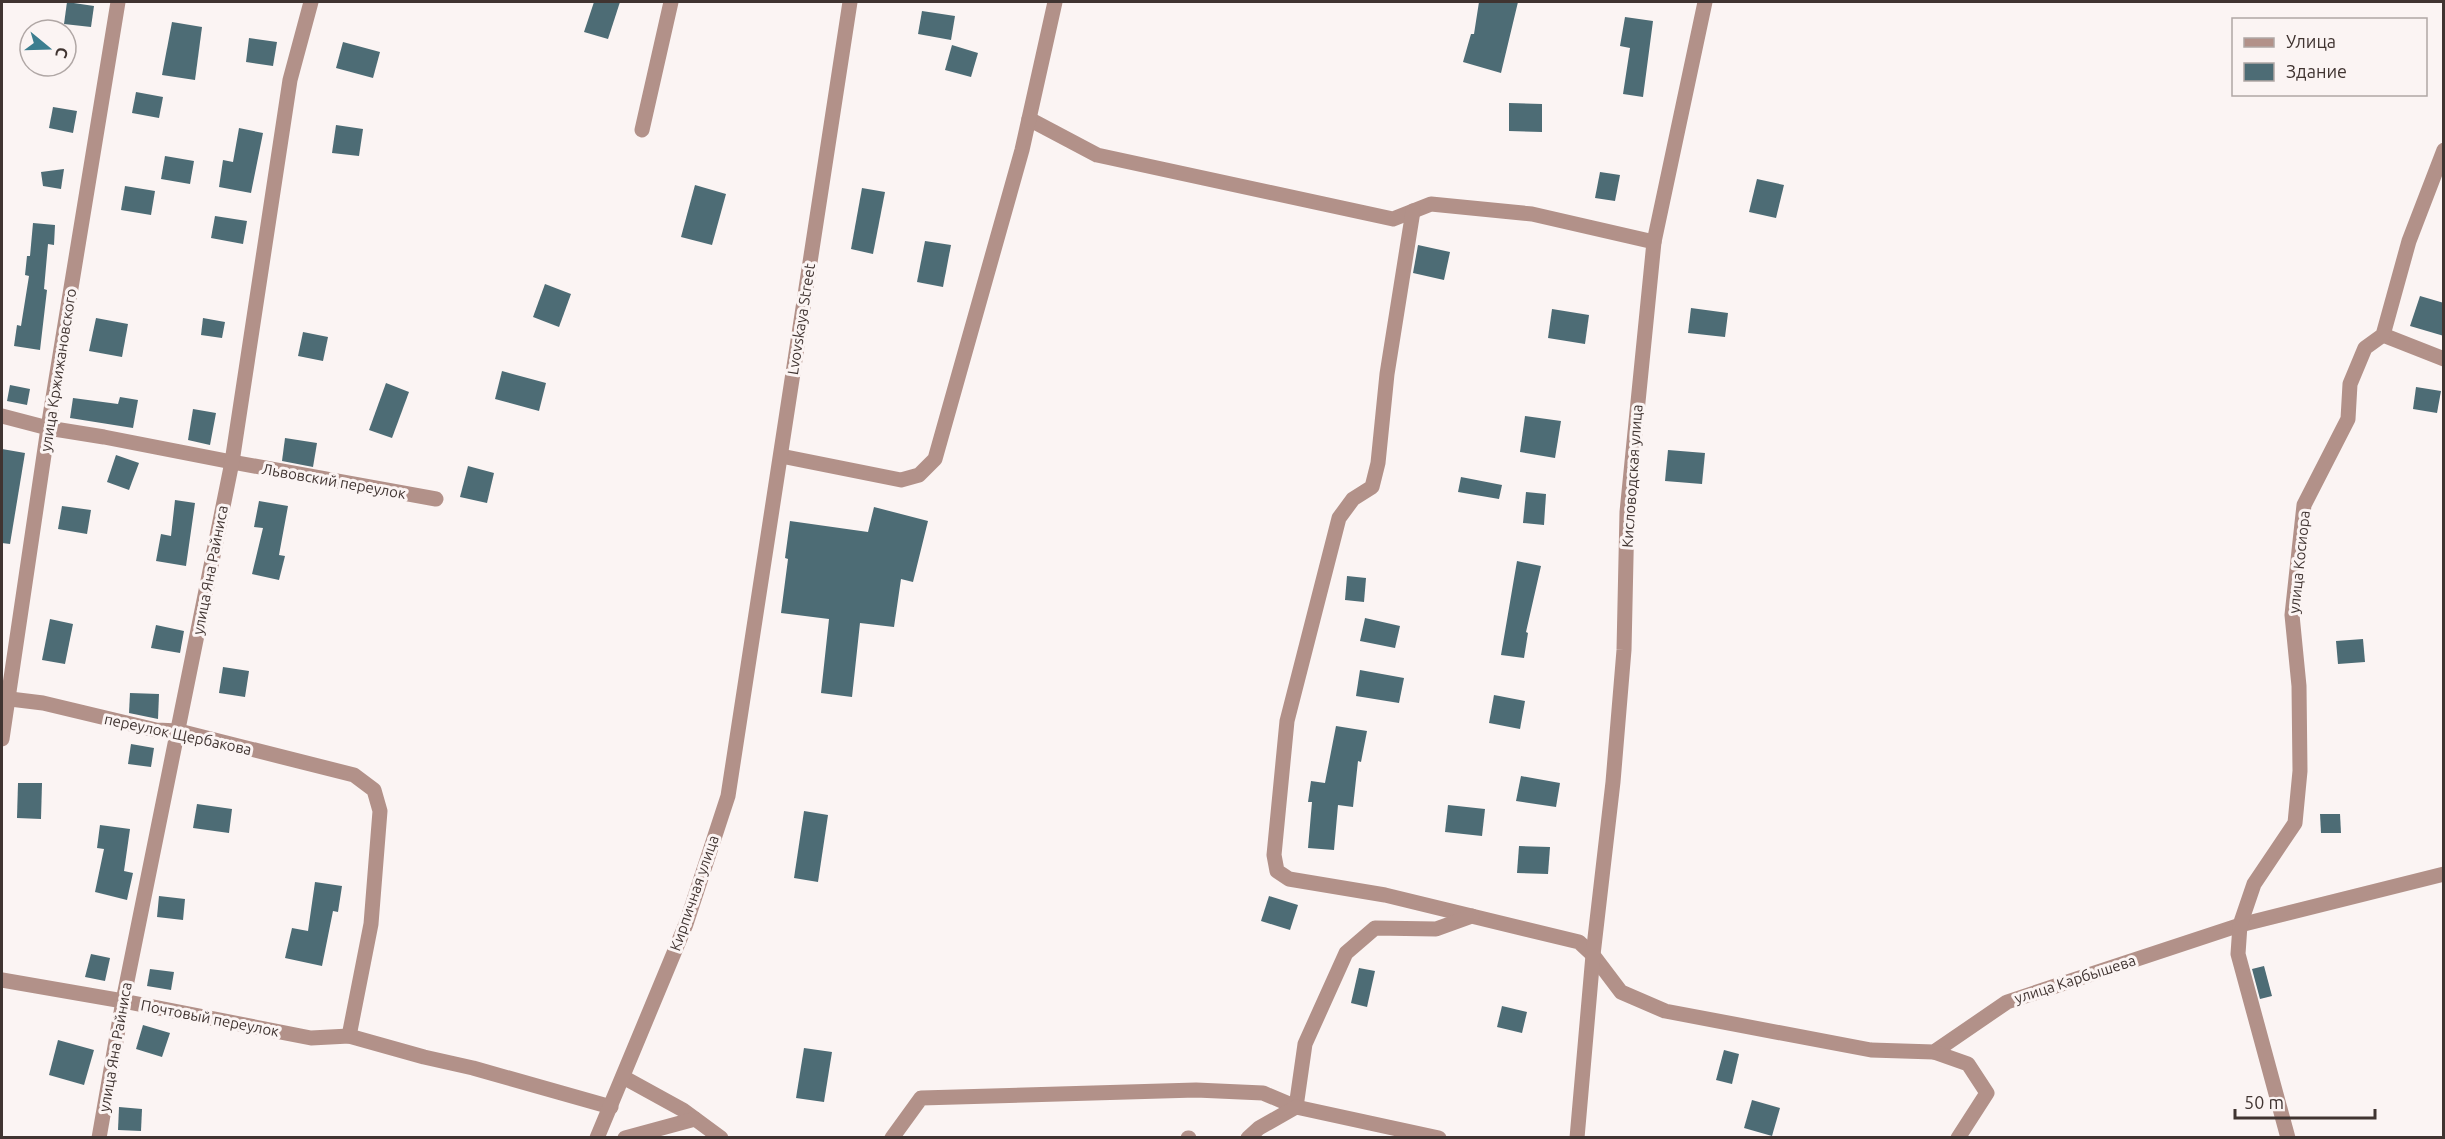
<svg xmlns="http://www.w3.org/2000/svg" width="2445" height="1139" font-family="Ubuntu,sans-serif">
	<rect width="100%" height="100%" fill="#fbf4f3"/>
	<g fill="#4d6c75">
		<polygon points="67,2 94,6 91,27 64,24"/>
		<polygon points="594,2 620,2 608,39 584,32"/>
		<polygon points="1479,2 1518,2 1501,73 1463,62 1471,34 1474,34"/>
		<polygon points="922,11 955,16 951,40 918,34"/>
		<polygon points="1625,17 1653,21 1643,97 1623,94 1630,48 1620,46"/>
		<polygon points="172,22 202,27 195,80 162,75"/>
		<polygon points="249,38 277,42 273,66 246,62"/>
		<polygon points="343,42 380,52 373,78 336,68"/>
		<polygon points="952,45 978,53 971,77 945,70"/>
		<polygon points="136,92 163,97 159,118 132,113"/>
		<polygon points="1509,103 1542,104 1542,132 1509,131"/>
		<polygon points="53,107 77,111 73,133 49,128"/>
		<polygon points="336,125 363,129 359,156 332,153"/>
		<polygon points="239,128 263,133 251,193 219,187 223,160 233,162"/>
		<polygon points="165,156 194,161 190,184 161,179"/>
		<polygon points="64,169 61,189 43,186 41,172"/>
		<polygon points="1600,172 1620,175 1615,201 1595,198"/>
		<polygon points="1757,179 1784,185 1776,218 1749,212"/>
		<polygon points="695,185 726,194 712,245 681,237"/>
		<polygon points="125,186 155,191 151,215 121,210"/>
		<polygon points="862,188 885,192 873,254 851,249"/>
		<polygon points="215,216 247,221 243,244 211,238"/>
		<polygon points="33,223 55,225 54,245 48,244 44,289 47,290 40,350 14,346 17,325 21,326 29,276 25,275 27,256 30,256"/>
		<polygon points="925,241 951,245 943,287 917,282"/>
		<polygon points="1418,245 1450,252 1444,280 1413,273"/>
		<polygon points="545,284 571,294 559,327 533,317"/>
		<polygon points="2420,296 2444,303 2444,336 2410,326"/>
		<polygon points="1691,308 1728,313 1725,337 1688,333"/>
		<polygon points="1552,309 1589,315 1585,344 1548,338"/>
		<polygon points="96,318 128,324 122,357 89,351"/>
		<polygon points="203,318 225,322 222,338 201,335"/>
		<polygon points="303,332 328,337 323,361 298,356"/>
		<polygon points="502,371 546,383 539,411 495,399"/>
		<polygon points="386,383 409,392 392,438 369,430"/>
		<polygon points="10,385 30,389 27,405 7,401"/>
		<polygon points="2416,387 2441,391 2437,413 2413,409"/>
		<polygon points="120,397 138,400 133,428 70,418 73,398 118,404"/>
		<polygon points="193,409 216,413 210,445 188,440"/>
		<polygon points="1525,416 1561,421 1555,458 1520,452"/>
		<polygon points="285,438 317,443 313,467 282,461"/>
		<polygon points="2,449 25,453 10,544 2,543"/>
		<polygon points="1668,450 1705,453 1702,484 1665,481"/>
		<polygon points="116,455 139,463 129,490 107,482"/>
		<polygon points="468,466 494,473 487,503 460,497"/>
		<polygon points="1461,477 1502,485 1499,499 1458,492"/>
		<polygon points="1526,492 1546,494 1544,525 1523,523"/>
		<polygon points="175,500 195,503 186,566 156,561 161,534 171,536"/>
		<polygon points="259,501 288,506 279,555 285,556 279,580 252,574 263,528 254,527"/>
		<polygon points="62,506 91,510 87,534 58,529"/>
		<polygon points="874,507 928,521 913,582 901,579 894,627 860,623 852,697 821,693 829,619 781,613 788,559 785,558 790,521 868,532"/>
		<polygon points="1517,561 1541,566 1526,632 1528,633 1524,658 1501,655"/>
		<polygon points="1347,576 1366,578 1364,602 1345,600"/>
		<polygon points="1365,618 1400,626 1395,648 1360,641"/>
		<polygon points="50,619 73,624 65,664 42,660"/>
		<polygon points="156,625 184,631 180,653 151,648"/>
		<polygon points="2363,639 2365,662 2338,664 2336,641"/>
		<polygon points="223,667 249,671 245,697 219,693"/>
		<polygon points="1360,670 1404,678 1399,703 1356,696"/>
		<polygon points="130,693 159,694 158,719 129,713"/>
		<polygon points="1494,695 1525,701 1520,729 1489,723"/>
		<polygon points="1336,726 1367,731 1361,762 1358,761 1353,807 1338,805 1334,850 1308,848 1312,802 1308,802 1311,781 1325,783"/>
		<polygon points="131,744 154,748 151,767 128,764"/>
		<polygon points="1521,776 1560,783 1556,807 1516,801"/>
		<polygon points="18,783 42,783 41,819 17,818"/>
		<polygon points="197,804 232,809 229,833 193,828"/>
		<polygon points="1448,805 1485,809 1482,836 1445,832"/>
		<polygon points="804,811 828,815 818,882 794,878"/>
		<polygon points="2320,814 2340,814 2341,833 2321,833"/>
		<polygon points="100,825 130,829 124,871 133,873 127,900 95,892 104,849 97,848"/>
		<polygon points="1519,846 1550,847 1548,874 1517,873"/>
		<polygon points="315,882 342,886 338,912 333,911 322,966 285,958 292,928 308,931"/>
		<polygon points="159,896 185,899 183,920 157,917"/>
		<polygon points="1269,896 1298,905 1290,930 1261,921"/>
		<polygon points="91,954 110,958 105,981 85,977"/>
		<polygon points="2264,966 2272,996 2260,999 2252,969"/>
		<polygon points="1359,968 1375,971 1367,1007 1351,1003"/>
		<polygon points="150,969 174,972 171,990 147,986"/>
		<polygon points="1502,1006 1527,1012 1522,1033 1497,1027"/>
		<polygon points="143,1025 170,1033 162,1057 136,1049"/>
		<polygon points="58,1040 94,1050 84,1085 49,1075"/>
		<polygon points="804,1048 832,1052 824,1102 796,1098"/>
		<polygon points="1724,1050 1739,1054 1732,1084 1716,1080"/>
		<polygon points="1752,1100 1780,1108 1772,1136 1744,1128"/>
		<polygon points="119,1107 142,1109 141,1131 118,1130"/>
	</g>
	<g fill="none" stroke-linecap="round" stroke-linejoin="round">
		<g stroke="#b29189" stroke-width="15">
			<polyline points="1029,119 1097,155 1393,219 1431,204 1532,214 1654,242"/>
			<polyline points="642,130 671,2"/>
			<polyline points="1413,211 1387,374 1378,463 1372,487 1353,499 1339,518 1287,721 1274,855 1277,871 1289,879 1385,895 1579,942 1593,955 1621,992 1665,1011 1871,1050 1934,1052 2007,1002 2240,925 2444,874"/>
			<polyline points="2383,335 2444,359"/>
			<polyline points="2,416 48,428 104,437 232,462 436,499"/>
			<polyline points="781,456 901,480 919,475 935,459 1022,150 1055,2"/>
			<polyline points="2,698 43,703 156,730 179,731 354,775 374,790 380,811 371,924 349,1036"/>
			<polyline points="2,739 48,428 118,2"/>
			<polyline points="2,980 123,1001 311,1038 349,1036 424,1057 473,1068 611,1107"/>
			<polyline points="1934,1052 1968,1064 1987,1093 1958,1138"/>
			<polyline points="623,1077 683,1110 721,1138"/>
			<polyline points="99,1138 123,1001 232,462 290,80 311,2"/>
			<polyline points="597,1138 686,924 728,796 850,2"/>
			<polyline points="625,1138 695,1119"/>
			<polyline points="892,1138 921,1098 1196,1090 1263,1093 1296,1107 1305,1044 1346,953 1375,928 1436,929 1472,916"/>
			<polyline points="1188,1138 1189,1138"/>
			<polyline points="1248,1138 1259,1128 1296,1107 1439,1138"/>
			<polyline points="1577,1138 1593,955 1613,782 1624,650 1627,512 1654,242 1705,2"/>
			<polyline points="2288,1138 2238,954 2240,925 2254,884 2295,823 2300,771 2299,686 2292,615 2304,505 2348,419 2350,384 2365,348 2383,335 2409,241 2444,150"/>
		</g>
	</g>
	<g text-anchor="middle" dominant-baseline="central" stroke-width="6" stroke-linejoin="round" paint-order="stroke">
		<g font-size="15" fill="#403431" stroke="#fbf4f3">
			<text transform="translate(801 319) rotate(-81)">Lvovskaya Street</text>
			<text transform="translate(58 370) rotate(-81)">улица Кржижановского</text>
			<text transform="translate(1632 476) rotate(-86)">Кисловодская улица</text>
			<text transform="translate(334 481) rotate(10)">Львовский переулок</text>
			<text transform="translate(2299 562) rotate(-84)">улица Косиора</text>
			<text transform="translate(210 570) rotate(-79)">улица Яна Райниса</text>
			<text transform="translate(178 734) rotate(12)">переулок Щербакова</text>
			<text transform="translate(694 893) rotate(-71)">Кирпичная улица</text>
			<text transform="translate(2075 979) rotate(-18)">улица Карбышева</text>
			<text transform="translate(210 1018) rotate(11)">Почтовый переулок</text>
			<text transform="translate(115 1047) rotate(-80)">улица Яна Райниса</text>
		</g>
	</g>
	<rect width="2445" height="1139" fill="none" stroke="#403431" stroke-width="6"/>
	<rect x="2232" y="18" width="195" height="78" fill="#fbf4f3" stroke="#b0a7a5" stroke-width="1.5"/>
	<rect x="2244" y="38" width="30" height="9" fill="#b29189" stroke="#b0a7a5" stroke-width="1.5"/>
	<text x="2286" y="48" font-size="18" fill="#403431">Улица</text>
	<rect x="2244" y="63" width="30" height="18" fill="#4d6c75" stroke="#b0a7a5" stroke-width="1.5"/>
	<text x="2286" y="78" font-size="18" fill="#403431">Здание</text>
	<g transform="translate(48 48) rotate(109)"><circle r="28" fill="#fbf4f3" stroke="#b0a7a5" stroke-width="1.5"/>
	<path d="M0-4.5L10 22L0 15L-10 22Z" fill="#3c7e8f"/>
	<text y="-9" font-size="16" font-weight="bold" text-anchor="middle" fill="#403431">С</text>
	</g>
	<path d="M2235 1109v9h140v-9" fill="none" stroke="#403431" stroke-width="3"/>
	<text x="2244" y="1109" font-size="18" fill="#403431" stroke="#fbf4f3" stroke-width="4.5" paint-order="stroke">50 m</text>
</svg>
